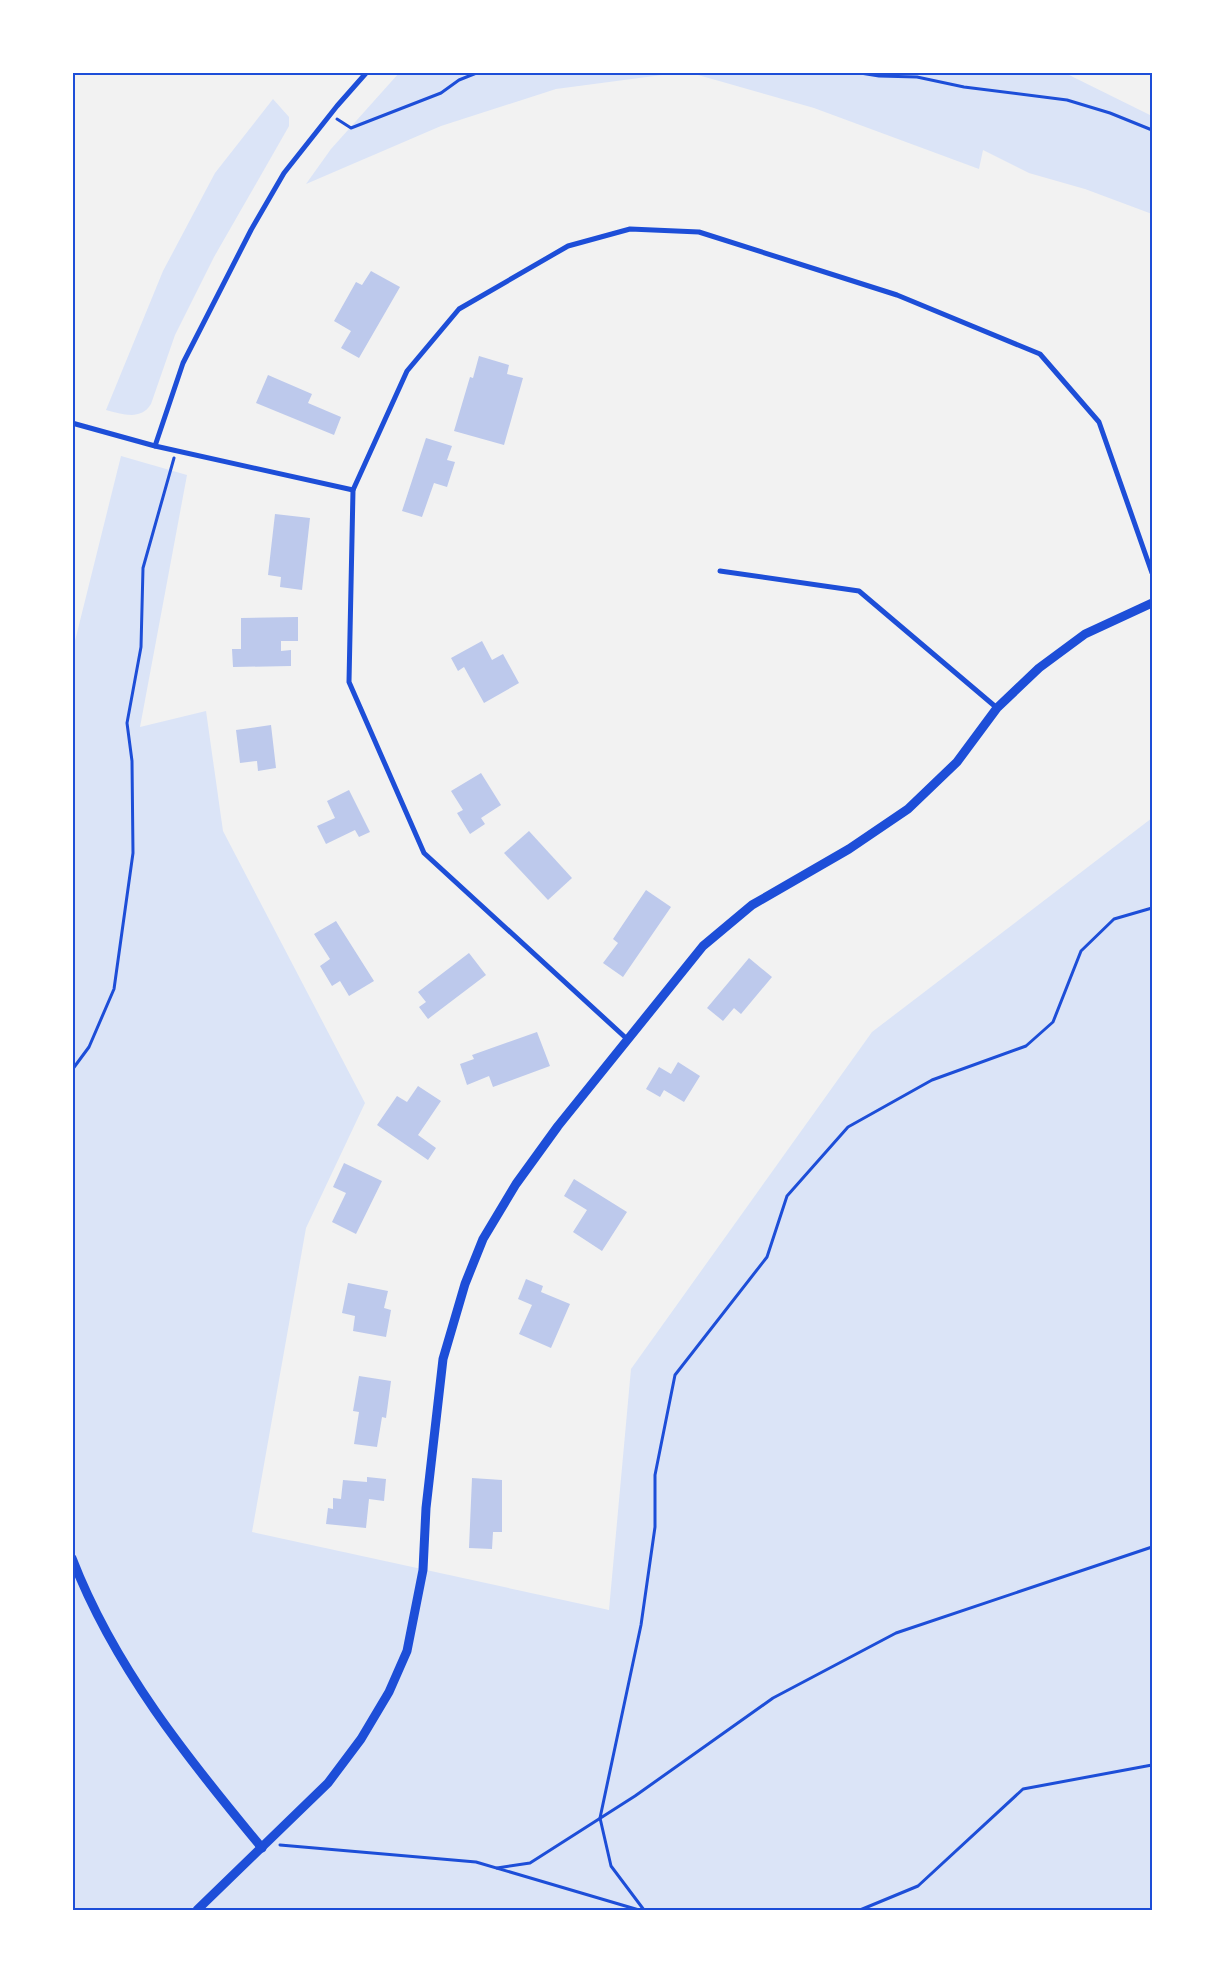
<svg xmlns="http://www.w3.org/2000/svg" width="1225" height="1983" font-family="Signika,sans-serif">
	<rect width="100%" height="100%" fill="#f2f2f2"/>
	<g fill="#dbe4f7">
		<polygon points="399,73 677,73 556,89 441,126 306,184 331,149"/>
		<polygon points="691,73 1065,73 1152,116 1152,214 1085,189 1029,173 983,150 979,169 814,108"/>
		<path d="M273,99L289,117V126L214,257L175,335L151,404C141,421 122,414 106,410L163,271L215,173Z"/>
		<polygon points="121,456 187,475 140,727 206,711 223,831 365,1103 306,1228 252,1532 609,1610 631,1369 872,1032 1152,818 1152,1910 73,1910 72,653"/>
	</g>
	<g fill="#bdc9ec">
		<polygon points="371,271 400,287 359,358 341,348 351,331 334,321 356,282 362,285"/>
		<polygon points="479,356 509,365 507,374 523,378 504,445 454,431 470,377 473,378"/>
		<polygon points="268,375 312,394 308,403 341,417 334,435 256,403"/>
		<polygon points="426,438 452,446 447,460 455,462 447,487 434,483 422,517 402,511"/>
		<polygon points="275,514 310,518 302,590 280,587 281,577 268,575"/>
		<polygon points="298,617 298,641 281,641 281,651 291,650 291,666 233,667 232,649 241,649 241,618"/>
		<polygon points="482,641 492,660 503,654 519,683 484,703 464,667 458,671 451,658"/>
		<polygon points="271,725 276,768 258,771 257,761 240,763 236,730"/>
		<polygon points="481,773 501,805 481,818 485,824 470,834 457,813 463,810 451,791"/>
		<polygon points="349,790 370,832 359,837 355,830 326,844 317,826 335,818 327,801"/>
		<polygon points="529,831 572,878 548,900 504,853"/>
		<polygon points="646,890 671,907 623,977 603,963 618,943 613,939"/>
		<polygon points="336,921 374,981 349,996 340,981 332,986 320,966 330,959 314,934"/>
		<polygon points="469,953 486,975 428,1019 419,1007 426,1002 418,992"/>
		<polygon points="749,958 772,977 741,1014 734,1008 723,1021 707,1008"/>
		<polygon points="537,1032 550,1066 493,1087 489,1076 467,1085 460,1064 474,1059 472,1055"/>
		<polygon points="678,1062 700,1076 684,1102 664,1090 660,1097 646,1089 659,1067 671,1074"/>
		<polygon points="418,1086 441,1101 418,1135 436,1148 428,1160 377,1125 397,1096 407,1102"/>
		<polygon points="344,1163 382,1181 356,1234 332,1222 346,1193 333,1187"/>
		<polygon points="574,1179 627,1212 602,1251 573,1232 587,1210 564,1196"/>
		<polygon points="526,1279 543,1286 541,1292 570,1304 551,1348 519,1334 532,1305 518,1299"/>
		<polygon points="348,1283 388,1291 384,1308 391,1310 386,1337 353,1331 355,1316 342,1313"/>
		<polygon points="359,1376 391,1381 386,1418 382,1417 377,1447 354,1444 359,1412 353,1411"/>
		<polygon points="367,1477 386,1479 384,1501 369,1499 366,1528 326,1524 328,1508 333,1509 333,1498 341,1499 343,1480 367,1482"/>
		<polygon points="472,1478 502,1480 502,1532 493,1532 492,1549 469,1548"/>
	</g>
	<g fill="none" stroke-linecap="round" stroke-linejoin="round">
		<g stroke="#1d4ed8" stroke-width="3">
			<polyline points="854,72 879,76 917,77 964,87 1067,100 1110,113 1152,130"/>
			<polyline points="337,119 351,128 441,93 459,80 479,72"/>
			<polyline points="72,1070 89,1047 114,989 133,853 132,761 127,723 141,647 143,568 174,458"/>
			<polyline points="280,1845 476,1862 639,1910"/>
			<polyline points="497,1868 530,1863 635,1796 773,1698 896,1633 1152,1547"/>
			<polyline points="644,1910 611,1866 600,1818 641,1625 655,1527 655,1475 675,1375 767,1257 787,1196 848,1127 932,1080 1026,1046 1053,1022 1081,951 1114,919 1152,908"/>
			<polyline points="860,1910 918,1886 1023,1789 1152,1765"/>
		</g>
		<g stroke="#1d4ed8" stroke-width="5">
			<polyline points="72,423 155,446 353,490"/>
			<polyline points="155,446 183,363 251,230 284,173 337,106 367,72"/>
			<polyline points="720,571 859,591 997,708"/>
			<polyline points="627,1039 424,853 349,682 353,490 407,371 459,309 568,246 630,229 699,232 897,295 1040,354 1099,422 1152,573"/>
		</g>
		<g stroke="#1d4ed8" stroke-width="9">
			<path d="M72,1558C114,1667 188,1759 262,1848"/>
			<polyline points="197,1910 328,1783 361,1739 389,1692 407,1651 423,1570 426,1508 443,1359 465,1284 483,1239 516,1184 558,1126 703,946 752,905 849,849 908,809 957,762 997,708 1039,668 1085,634 1152,603"/>
		</g>
	</g>
	<rect width="1225" height="1983" fill="none" stroke="#ffffff" stroke-width="148"/>
	<rect x="74" y="74" width="1077" height="1835" fill="none" stroke="#1d4ed8" stroke-width="2"/>
</svg>
